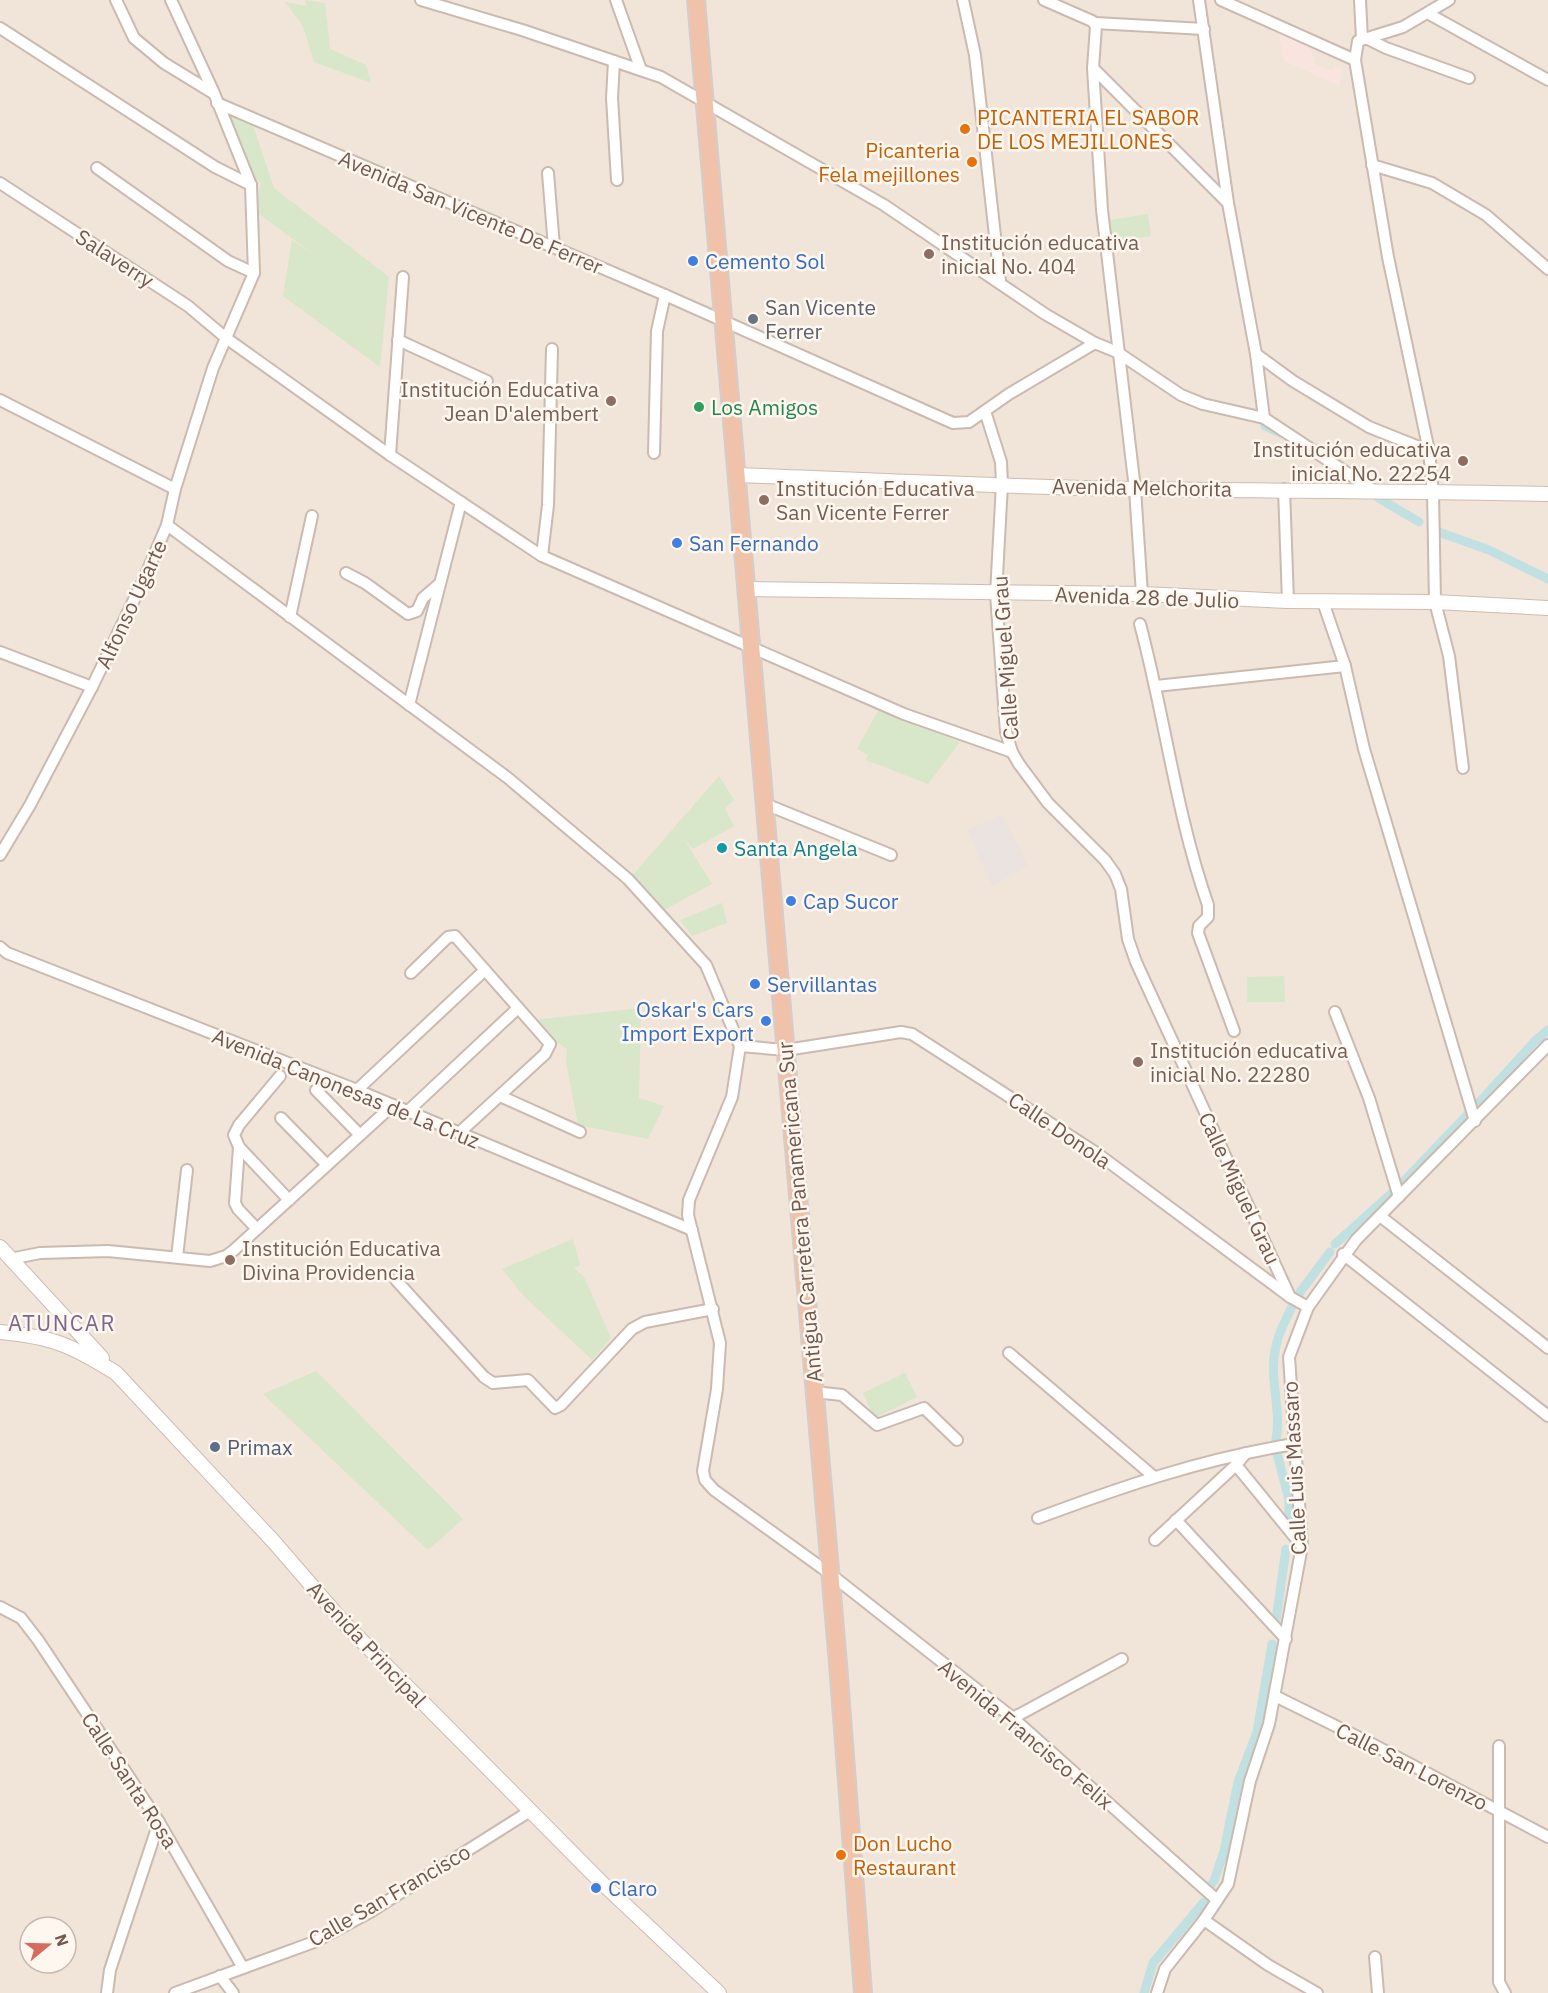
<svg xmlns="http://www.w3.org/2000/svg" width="1548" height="1993" font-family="'IBM Plex Sans',sans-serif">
	<rect width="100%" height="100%" fill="#faf2ea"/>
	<path fill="#f1e4d9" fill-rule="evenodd" d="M0,0H1548V1993H0ZM30,1927H66V1963H30Z"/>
	<polygon fill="#f9e4df" points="1278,33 1311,47 1315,64 1332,71 1335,66 1342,69 1340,86 1284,61"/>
	<polygon fill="#eae3df" points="1002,815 1028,866 992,886 968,830"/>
	<g fill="#d8e7c9">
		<polygon points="305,0 325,3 330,49 366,65 371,83 314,62 303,26 285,2 306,6"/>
		<polygon points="220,112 253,125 274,188 389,277 380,367 283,296 292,240 317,257 255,211 261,182 245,174"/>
		<polygon points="1148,214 1151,236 1107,243 1103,221"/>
		<polygon points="879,709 960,742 928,784 866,760 868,755 857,749"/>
		<polygon points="719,776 734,800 725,808 734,826 693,849 684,839 712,884 664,910 632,876"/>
		<polygon points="722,903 727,923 692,936 680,920"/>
		<polygon points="1284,976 1285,1002 1247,1002 1247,977"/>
		<polygon points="641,1008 639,1098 664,1106 648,1139 578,1125 566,1061 567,1049 525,1021"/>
		<polygon points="573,1239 580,1265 574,1268 584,1277 611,1338 592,1360 523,1295 502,1269"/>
		<polygon points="316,1371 463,1519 428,1550 263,1394"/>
		<polygon points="905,1373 917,1397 875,1418 863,1393"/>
	</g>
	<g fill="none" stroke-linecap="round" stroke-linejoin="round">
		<g stroke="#c0e0e2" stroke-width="9">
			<polyline points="1265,426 1280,433"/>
			<polyline points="1377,497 1419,522"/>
			<polyline points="1436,531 1489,550 1548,579"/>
			<polyline points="1477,1105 1534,1042 1548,1030"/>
			<polyline points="1404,1181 1469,1113"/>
			<polyline points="1335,1244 1393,1192"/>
			<polyline points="1298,1295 1330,1252"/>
			<path d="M1276,1440C1282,1408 1268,1377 1276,1346C1279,1331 1288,1316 1294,1302"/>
			<polyline points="1277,1453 1289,1500 1289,1520"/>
			<polyline points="1275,1627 1286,1549"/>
			<polyline points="1210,1886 1214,1881 1224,1851 1238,1782 1257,1732 1272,1644"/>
			<polyline points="1144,1993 1153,1963 1204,1902"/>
		</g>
		<g stroke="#cbbab0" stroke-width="14">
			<g id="minor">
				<polyline points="116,0 134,38 164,63 213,93"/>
				<polyline points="421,0 522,30 661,77 884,205 1045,314 1095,343 1117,352 1181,395 1203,404 1264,418 1376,492"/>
				<polyline points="616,0 641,70"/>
				<polyline points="963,0 975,55 1000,281"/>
				<polyline points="1044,0 1092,21 1096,26 1093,68 1102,210 1135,489 1142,594"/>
				<polyline points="1199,0 1228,203 1256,354 1264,418"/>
				<polyline points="1221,0 1355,60"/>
				<polyline points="1360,0 1362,39"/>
				<polyline points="1449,0 1403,27 1358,41 1355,60 1388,257 1429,451 1433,492 1435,602 1449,656 1463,768"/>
				<polyline points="1429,14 1548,80"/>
				<polyline points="1095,23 1204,29"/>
				<polyline points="0,28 215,167 251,185"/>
				<polyline points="1366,38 1386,48 1469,78"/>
				<polyline points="614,61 612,98 617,180"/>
				<polyline points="1093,68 1228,203"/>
				<polyline points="217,103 665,295 953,423 969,422 1009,394 1095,343"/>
				<polyline points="1372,165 1432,183 1486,215 1548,269"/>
				<polyline points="97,168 228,261 254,273"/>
				<polyline points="548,173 554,247"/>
				<polyline points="0,183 188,306 226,338 390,455 542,556 904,714 1012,752"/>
				<polyline points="398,340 487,381"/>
				<polyline points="1256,354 1293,381 1369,427 1429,451"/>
				<polyline points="0,400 175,489"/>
				<polyline points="985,411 1001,462 1002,484 996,594 1006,732 1012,752 1019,764 1048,803 1105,860 1115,874 1121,889 1128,939 1136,962 1290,1297"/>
				<polyline points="654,453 657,331 665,295"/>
				<polyline points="390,455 403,277"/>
				<polyline points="1284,489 1288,601"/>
				<polyline points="167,525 508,778 628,879 706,965 740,1046"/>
				<polyline points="542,556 548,505 552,349"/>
				<polyline points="346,573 365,583 408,614 417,611 423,598 438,585"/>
				<polyline points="1323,602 1345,666 1364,749 1475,1121"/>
				<polyline points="290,617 312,516"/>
				<path d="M1140,624C1165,717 1176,814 1208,905V917L1199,926L1198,933L1234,1031"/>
				<polyline points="0,652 92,687"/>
				<polyline points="1156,686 1345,666"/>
				<polyline points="409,705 461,502"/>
				<polyline points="765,804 891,855"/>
				<polyline points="0,855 30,805 92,687 144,579 167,525 175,489 213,368 254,273 251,185 214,93 171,0"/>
				<polyline points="0,947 7,953 357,1090 692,1230"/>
				<polyline points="411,973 448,937 455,936 550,1044 545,1054 459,1133"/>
				<polyline points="1335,1012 1369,1098 1399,1197"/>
				<polyline points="740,1046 732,1097 689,1200 688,1215 720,1343 717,1389 703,1471 705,1480 714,1490 829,1573 1013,1718 1217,1900"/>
				<polyline points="740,1046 786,1050 901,1032 912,1034 1098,1154 1290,1297 1308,1307"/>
				<polyline points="280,1076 239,1125 234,1135 239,1147 289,1200"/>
				<polyline points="316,1090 360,1135"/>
				<polyline points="357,1090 485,970"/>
				<polyline points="500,1096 580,1132"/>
				<polyline points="407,1112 518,1008"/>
				<polyline points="281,1118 327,1165"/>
				<polyline points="239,1147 235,1203 238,1209 257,1229"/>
				<polyline points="1380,1216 1548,1348"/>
				<polyline points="1343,1254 1548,1416"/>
				<polyline points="177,1257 187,1170"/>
				<polyline points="10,1259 40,1253 108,1251 210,1261 226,1256 234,1250 393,1105"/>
				<polyline points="396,1280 484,1377 493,1383 528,1380 555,1408 561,1405 632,1329 645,1322 713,1309"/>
				<polyline points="1009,1353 1153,1476"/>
				<polyline points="814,1392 842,1395 877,1425 924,1408 957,1440"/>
				<polyline points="1236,1465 1302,1546"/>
				<path d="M1038,1518C1124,1486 1202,1459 1294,1444"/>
				<polyline points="1176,1520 1286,1639"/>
				<polyline points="1155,1540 1236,1465 1246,1453"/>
				<polyline points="0,1607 21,1618 38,1640 159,1822 243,1968"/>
				<polyline points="1275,1696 1372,1744 1548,1837"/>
				<polyline points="1013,1718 1122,1659"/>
				<polyline points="1499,1746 1499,1982 1505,1993"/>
				<polyline points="1204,1920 1268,1965 1317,1993"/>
				<polyline points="1375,1957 1378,1993"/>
				<polyline points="220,1976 233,1993"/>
				<polyline points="107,1993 110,1970 159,1822"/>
				<polyline points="175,1993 314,1942 370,1912 530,1811"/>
				<polyline points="1157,1993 1165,1969 1204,1920 1228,1884 1250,1781 1269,1724 1302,1546 1289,1357 1308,1307 1356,1240 1548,1045"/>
			</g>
		</g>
		<g stroke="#cfbcb1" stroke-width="16">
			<g id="secondary">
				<path d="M736,475C869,480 1002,487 1135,489C1273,491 1410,491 1548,494"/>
				<polyline points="746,589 1142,594 1288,601 1435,602 1548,608"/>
				<polyline points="0,1247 102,1358"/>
				<path d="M0,1332C53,1337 71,1345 116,1373L274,1542L344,1623L601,1882L719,1993"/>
			</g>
		</g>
		<g stroke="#d5cdca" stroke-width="20">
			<polyline id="trunk" points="696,0 838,1664 863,1993"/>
		</g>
		<use href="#minor" stroke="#fff" stroke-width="10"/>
		<use href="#secondary" stroke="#fff" stroke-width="14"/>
		<use href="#trunk" stroke="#efc2a9" stroke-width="16"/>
	</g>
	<g fill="#e8710a" stroke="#fdf7f0" stroke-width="2">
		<circle cx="965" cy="129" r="6"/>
		<circle cx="972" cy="162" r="6"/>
		<circle cx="841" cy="1855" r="6"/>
	</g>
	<g fill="#8d6e63" stroke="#fdf7f0" stroke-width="2">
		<circle cx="929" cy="254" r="6"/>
		<circle cx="611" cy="401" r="6"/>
		<circle cx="1463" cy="461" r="6"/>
		<circle cx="764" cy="500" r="6"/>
		<circle cx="1138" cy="1062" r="6"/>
		<circle cx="230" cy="1260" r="6"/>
	</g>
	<g fill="#3f7fe0" stroke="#fdf7f0" stroke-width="2">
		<circle cx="693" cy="261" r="6"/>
		<circle cx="677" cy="543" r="6"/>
		<circle cx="791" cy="901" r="6"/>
		<circle cx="755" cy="984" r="6"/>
		<circle cx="766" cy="1021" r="6"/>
		<circle cx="596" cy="1888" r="6"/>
	</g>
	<circle fill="#6b7280" stroke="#fdf7f0" stroke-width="2" cx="753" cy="319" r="6"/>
	<circle fill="#2e9e5b" stroke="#fdf7f0" stroke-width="2" cx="699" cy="407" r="6"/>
	<circle fill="#0f9aa8" stroke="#fdf7f0" stroke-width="2" cx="722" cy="848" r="6"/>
	<circle fill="#5c6f8a" stroke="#fdf7f0" stroke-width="2" cx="215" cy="1447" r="6"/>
	<g text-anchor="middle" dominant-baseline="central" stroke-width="5" stroke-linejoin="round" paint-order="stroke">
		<g font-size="21" fill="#c56008" stroke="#fdf7f0" text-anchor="start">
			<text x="977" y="117">PICANTERIA EL SABOR<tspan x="977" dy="24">DE LOS MEJILLONES</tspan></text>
			<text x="960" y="150" text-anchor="end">Picanteria<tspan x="960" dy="24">Fela mejillones</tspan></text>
			<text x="853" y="1843">Don Lucho<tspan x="853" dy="24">Restaurant</tspan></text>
		</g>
		<g font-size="21" fill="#725950" stroke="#fdf7f0">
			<text transform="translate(471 212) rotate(23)">Avenida San Vicente De Ferrer</text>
			<text transform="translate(115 258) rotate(33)">Salaverry</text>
			<text transform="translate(1142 487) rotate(1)">Avenida Melchorita</text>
			<text transform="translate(1147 597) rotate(2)">Avenida 28 de Julio</text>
			<text transform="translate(131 604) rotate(-65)">Alfonso Ugarte</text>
			<text transform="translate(1005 658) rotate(-94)">Calle Miguel Grau</text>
			<text transform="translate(346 1088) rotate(22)">Avenida Canonesas de La Cruz</text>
			<text transform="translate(1060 1130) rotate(34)">Calle Donola</text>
			<text transform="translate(1240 1188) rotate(65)">Calle Miguel Grau</text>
			<text transform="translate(799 1212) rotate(-95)">Antigua Carretera Panamericana Sur</text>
			<text transform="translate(1294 1468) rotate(-93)">Calle Luis Massaro</text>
			<text transform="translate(367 1644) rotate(47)">Avenida Principal</text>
			<text transform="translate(1026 1734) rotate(40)">Avenida Francisco Felix</text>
			<text transform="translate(1412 1766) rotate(27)">Calle San Lorenzo</text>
			<text transform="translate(130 1780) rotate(57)">Calle Santa Rosa</text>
			<text transform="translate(389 1895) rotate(-30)">Calle San Francisco</text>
		</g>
		<g font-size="21" fill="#785e54" stroke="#fdf7f0" text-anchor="start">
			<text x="941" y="242">Institución educativa<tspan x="941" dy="24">inicial No. 404</tspan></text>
			<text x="599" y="389" text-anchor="end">Institución Educativa<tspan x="599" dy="24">Jean D'alembert</tspan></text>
			<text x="1451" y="449" text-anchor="end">Institución educativa<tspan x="1451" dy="24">inicial No. 22254</tspan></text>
			<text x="776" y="488">Institución Educativa<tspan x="776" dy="24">San Vicente Ferrer</tspan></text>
			<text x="1150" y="1050">Institución educativa<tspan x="1150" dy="24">inicial No. 22280</tspan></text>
			<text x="242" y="1248">Institución Educativa<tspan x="242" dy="24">Divina Providencia</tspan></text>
		</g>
		<g font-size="21" fill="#366cbe" stroke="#fdf7f0" text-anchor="start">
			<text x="705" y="261">Cemento Sol</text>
			<text x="689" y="543">San Fernando</text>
			<text x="803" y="901">Cap Sucor</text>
			<text x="767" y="984">Servillantas</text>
			<text x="754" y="1009" text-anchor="end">Oskar's Cars<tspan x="754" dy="24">Import Export</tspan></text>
			<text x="608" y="1888">Claro</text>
		</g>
		<g font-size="21" fill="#5b616d" stroke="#fdf7f0" text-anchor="start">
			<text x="765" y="307">San Vicente<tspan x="765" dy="24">Ferrer</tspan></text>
		</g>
		<g font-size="21" fill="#27864d" stroke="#fdf7f0" text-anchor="start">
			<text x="711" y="407">Los Amigos</text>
		</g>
		<g font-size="21" fill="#0d838f" stroke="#fdf7f0" text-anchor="start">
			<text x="734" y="848">Santa Angela</text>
		</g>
		<g font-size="21" fill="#4e5e75" stroke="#fdf7f0" text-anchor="start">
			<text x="227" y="1447">Primax</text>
		</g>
		<g font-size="22" letter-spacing="1.5" fill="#7d678d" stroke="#fdf7f0">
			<text x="62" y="1322">ATUNCAR</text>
		</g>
	</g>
	<g transform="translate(48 1945) rotate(71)"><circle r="28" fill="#fdf7f0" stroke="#c5b8b0" stroke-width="1.5"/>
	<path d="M0-4.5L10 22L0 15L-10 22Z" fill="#d66c5d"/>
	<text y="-9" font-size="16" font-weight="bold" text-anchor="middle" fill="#725950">N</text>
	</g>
</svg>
